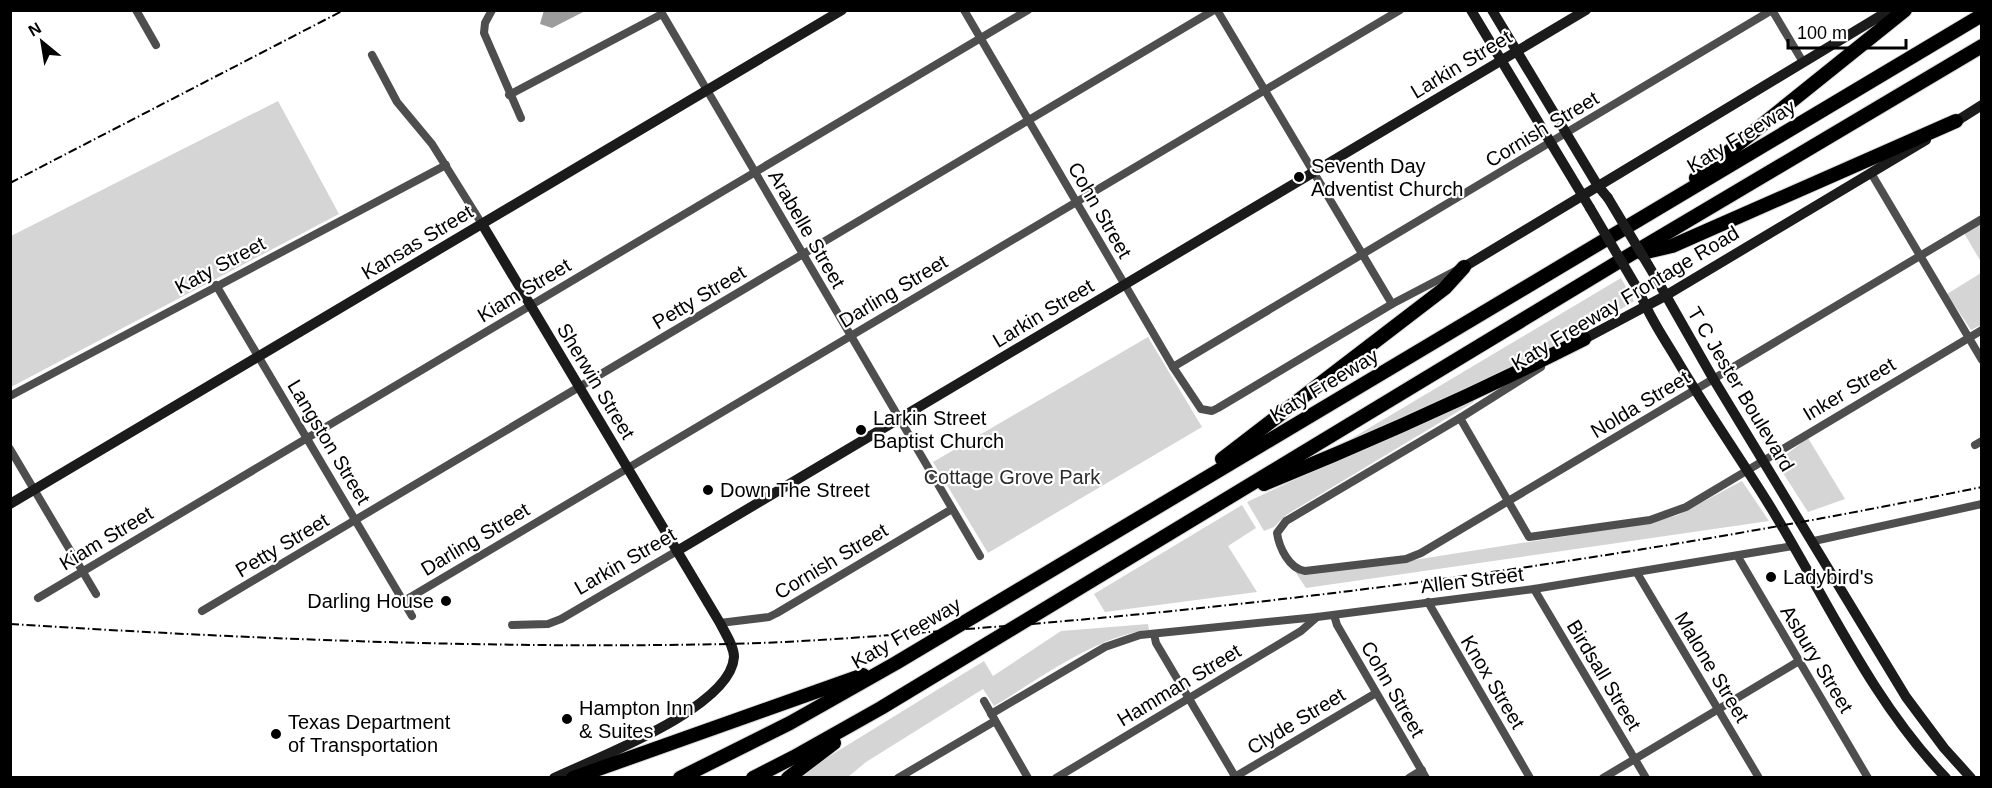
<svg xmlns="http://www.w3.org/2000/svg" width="1992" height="788" font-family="Arial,sans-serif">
	<rect width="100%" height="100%" fill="#fff"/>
	<g fill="#d5d5d5">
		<polygon points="278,101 339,214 11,387 11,236"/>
		<polygon points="1981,223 1981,262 1964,233"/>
		<polygon points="1981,273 1981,325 1971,330 1947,294"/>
		<polygon points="1621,278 1634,301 1631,303 1567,341 1352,445 1349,440"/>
		<polygon points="1148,337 1202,427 988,553 933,462"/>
		<polygon points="1472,397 1474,402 1286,515 1274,527 1264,531 1247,502"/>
		<polygon points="1808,438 1845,499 1808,512 1776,462"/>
		<polygon points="1742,481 1769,521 1306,588 1296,573 1376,566 1649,523 1678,515"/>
		<polygon points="1242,505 1256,528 1228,546 1257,592 1105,612 1094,594"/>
		<path d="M1148,624L1149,630C1095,636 1040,679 994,706L983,689L866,762L848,777L794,778L984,661L993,676L1061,631Z"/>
	</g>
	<polygon fill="#9c9c9c" points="544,10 585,10 585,11 552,28 540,24"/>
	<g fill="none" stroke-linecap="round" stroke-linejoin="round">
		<g stroke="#dbdbdb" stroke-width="16">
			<g id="highway">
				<polyline points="1696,178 1905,10"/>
				<polyline points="1642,253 1672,246 1956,121"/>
				<polyline points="1222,459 1445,288 1464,267"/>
				<path d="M1264,484C1372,440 1479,392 1584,339"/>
				<polyline points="573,778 863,675"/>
				<polyline points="680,778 790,723 896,663 1982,15"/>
				<polyline points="753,778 794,757 881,708 1628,256 1982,46"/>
				<polyline points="788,778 834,743"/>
			</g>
		</g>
		<g stroke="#4e4e4e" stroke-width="8">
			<polyline points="136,10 156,45"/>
			<polyline points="492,10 485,23 484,33 521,118"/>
			<polyline points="660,10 980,556"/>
			<polyline points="964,10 1173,367 1201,409 1212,411 1218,408 1392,304 1457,270"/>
			<polyline points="1217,10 1392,304"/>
			<polyline points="1772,10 1803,62"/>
			<polyline points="372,55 397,102 432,144 482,224"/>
			<polyline points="509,95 662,14"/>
			<polyline points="1871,173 1982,360"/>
			<polyline points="216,285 412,616"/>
			<polyline points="1173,367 1772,10"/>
			<path d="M1541,367L1460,418L1286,521L1277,533C1279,547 1289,569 1305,571L1406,559L1421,553L1982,219"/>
			<polyline points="10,396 446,165"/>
			<polyline points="1460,418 1529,537 1650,520 1686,507 1982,330"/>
			<polyline points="1975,445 1982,441"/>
			<polyline points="10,449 96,594"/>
			<polyline points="1814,541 1982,504"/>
			<polyline points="1738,557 1868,778"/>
			<polyline points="1637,573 1759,778"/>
			<polyline points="1534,589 1646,778"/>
			<polyline points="38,598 1028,10"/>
			<polyline points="404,601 1400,10"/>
			<polyline points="1428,602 1530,778"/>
			<polyline points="202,611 1214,10"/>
			<polyline points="1334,615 1337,625 1426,778"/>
			<polyline points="720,623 769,617 777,613 952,509"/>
			<polyline points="512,625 548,624 561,619 677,551"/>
			<polyline points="1154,634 1156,643 1236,778"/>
			<polyline points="984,701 1028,778"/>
			<polyline points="991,714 1105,647 1140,635 1317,617 1534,589 1793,546"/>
			<polyline points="898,778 995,721"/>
			<polyline points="1056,778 1301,631 1317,617"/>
			<polyline points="1233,778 1376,693"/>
			<polyline points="1409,778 1422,770"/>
			<polyline points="1603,778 1799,661"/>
		</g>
		<g stroke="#1b1b1b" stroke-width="10">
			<polyline points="1471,10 1590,208"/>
			<polyline points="1492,10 1598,186 1608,198"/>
			<polyline points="1952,124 1982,105"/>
			<path d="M482,224L720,623C725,633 734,646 734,657C731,708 596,758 554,778"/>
			<polyline points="1464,267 1890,10"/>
			<polyline points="1656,278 1714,380 1906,697 1944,748 1971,778"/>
			<path d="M1640,293C1649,317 1664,338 1677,360C1706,409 1738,455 1768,503C1825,595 1870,699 1946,778"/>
			<polyline points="1584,339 1665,296 1926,140"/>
			<polyline points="10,504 842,10"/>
			<polyline points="677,551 1586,10"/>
		</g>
		<use href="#highway" stroke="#000" stroke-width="14"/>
		<g stroke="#000" stroke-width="2" stroke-dasharray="9 3 1.5 3" stroke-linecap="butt">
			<polyline points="10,183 344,10"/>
			<path d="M10,624C249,639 488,649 727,644C820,642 913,633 1006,626C1333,600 1660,553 1982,487"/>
		</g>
		<g stroke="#1b1b1b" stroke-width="10">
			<polyline points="1608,198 1656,278"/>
			<polyline points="1590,208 1640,293"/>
		</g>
	</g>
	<g fill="#000" stroke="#fff" stroke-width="2">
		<circle cx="1299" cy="177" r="6"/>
		<circle cx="861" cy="430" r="6"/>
		<circle cx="708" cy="490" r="6"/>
		<circle cx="1771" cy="577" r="6"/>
		<circle cx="446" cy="601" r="6"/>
		<circle cx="567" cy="719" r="6"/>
		<circle cx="276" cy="734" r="6"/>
	</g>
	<g text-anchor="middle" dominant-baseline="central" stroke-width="4.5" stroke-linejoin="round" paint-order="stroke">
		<g font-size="20" fill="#000" stroke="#fff">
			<text transform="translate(1461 64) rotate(-31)">Larkin Street</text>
			<text transform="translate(1542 129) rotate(-31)">Cornish Street</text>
			<text transform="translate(1741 136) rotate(-31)">Katy Freeway</text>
			<text transform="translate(1100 210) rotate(60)">Cohn Street</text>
			<text transform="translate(807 229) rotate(60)">Arabelle Street</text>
			<text transform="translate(417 242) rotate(-31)">Kansas Street</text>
			<text transform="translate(220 265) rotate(-28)">Katy Street</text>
			<text transform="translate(524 290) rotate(-31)">Kiam Street</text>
			<text transform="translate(893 291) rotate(-31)">Darling Street</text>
			<text transform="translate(699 297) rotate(-31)">Petty Street</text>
			<text transform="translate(1625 298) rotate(-31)">Katy Freeway Frontage Road</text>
			<text transform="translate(1043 313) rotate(-31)">Larkin Street</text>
			<text transform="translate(596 381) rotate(59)">Sherwin Street</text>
			<text transform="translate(1324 385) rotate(-31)">Katy Freeway</text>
			<text transform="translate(1741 389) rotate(59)">T C Jester Boulevard</text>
			<text transform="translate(1849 389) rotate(-31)">Inker Street</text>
			<text transform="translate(1640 404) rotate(-31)">Nolda Street</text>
			<text transform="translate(329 442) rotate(59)">Langston Street</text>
			<text transform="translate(106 538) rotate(-31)">Kiam Street</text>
			<text transform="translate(475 539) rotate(-31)">Darling Street</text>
			<text transform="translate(282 545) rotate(-31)">Petty Street</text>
			<text transform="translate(625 561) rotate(-30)">Larkin Street</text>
			<text transform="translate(831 561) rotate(-31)">Cornish Street</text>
			<text transform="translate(1472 580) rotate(-7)">Allen Street</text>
			<text transform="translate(906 633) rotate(-30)">Katy Freeway</text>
			<text transform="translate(1817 659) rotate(59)">Asbury Street</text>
			<text transform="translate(1712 667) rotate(59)">Malone Street</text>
			<text transform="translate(1604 675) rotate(59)">Birdsall Street</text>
			<text transform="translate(1493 682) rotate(59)">Knox Street</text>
			<text transform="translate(1179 685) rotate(-31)">Hamman Street</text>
			<text transform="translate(1393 689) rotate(60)">Cohn Street</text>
			<text transform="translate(1296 721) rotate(-31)">Clyde Street</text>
		</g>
		<g font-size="20" fill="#000" stroke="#fff" text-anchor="start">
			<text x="1311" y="166">Seventh Day<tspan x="1311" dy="23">Adventist Church</tspan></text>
			<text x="873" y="418">Larkin Street<tspan x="873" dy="23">Baptist Church</tspan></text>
			<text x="720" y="490">Down The Street</text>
			<text x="1783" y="577">Ladybird's</text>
			<text x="434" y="601" text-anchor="end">Darling House</text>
			<text x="579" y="708">Hampton Inn<tspan x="579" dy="23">&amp; Suites</tspan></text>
			<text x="288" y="722">Texas Department<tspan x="288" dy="23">of Transportation</tspan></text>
		</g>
		<g font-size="20" fill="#2c2c2c" stroke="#fff">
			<text x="1012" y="477">Cottage Grove Park</text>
		</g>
	</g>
	<rect width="1992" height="788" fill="none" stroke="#000000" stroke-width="24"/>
	<g transform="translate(42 42) rotate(330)" stroke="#ffffff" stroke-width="4.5" paint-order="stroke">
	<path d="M0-4.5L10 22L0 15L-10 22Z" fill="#000000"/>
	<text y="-9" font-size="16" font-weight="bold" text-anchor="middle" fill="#000000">N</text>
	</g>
	<path d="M1788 39v9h118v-9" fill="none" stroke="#000000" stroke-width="3"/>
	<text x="1797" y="39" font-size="18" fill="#000000" stroke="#ffffff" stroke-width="4.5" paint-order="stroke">100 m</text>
</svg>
